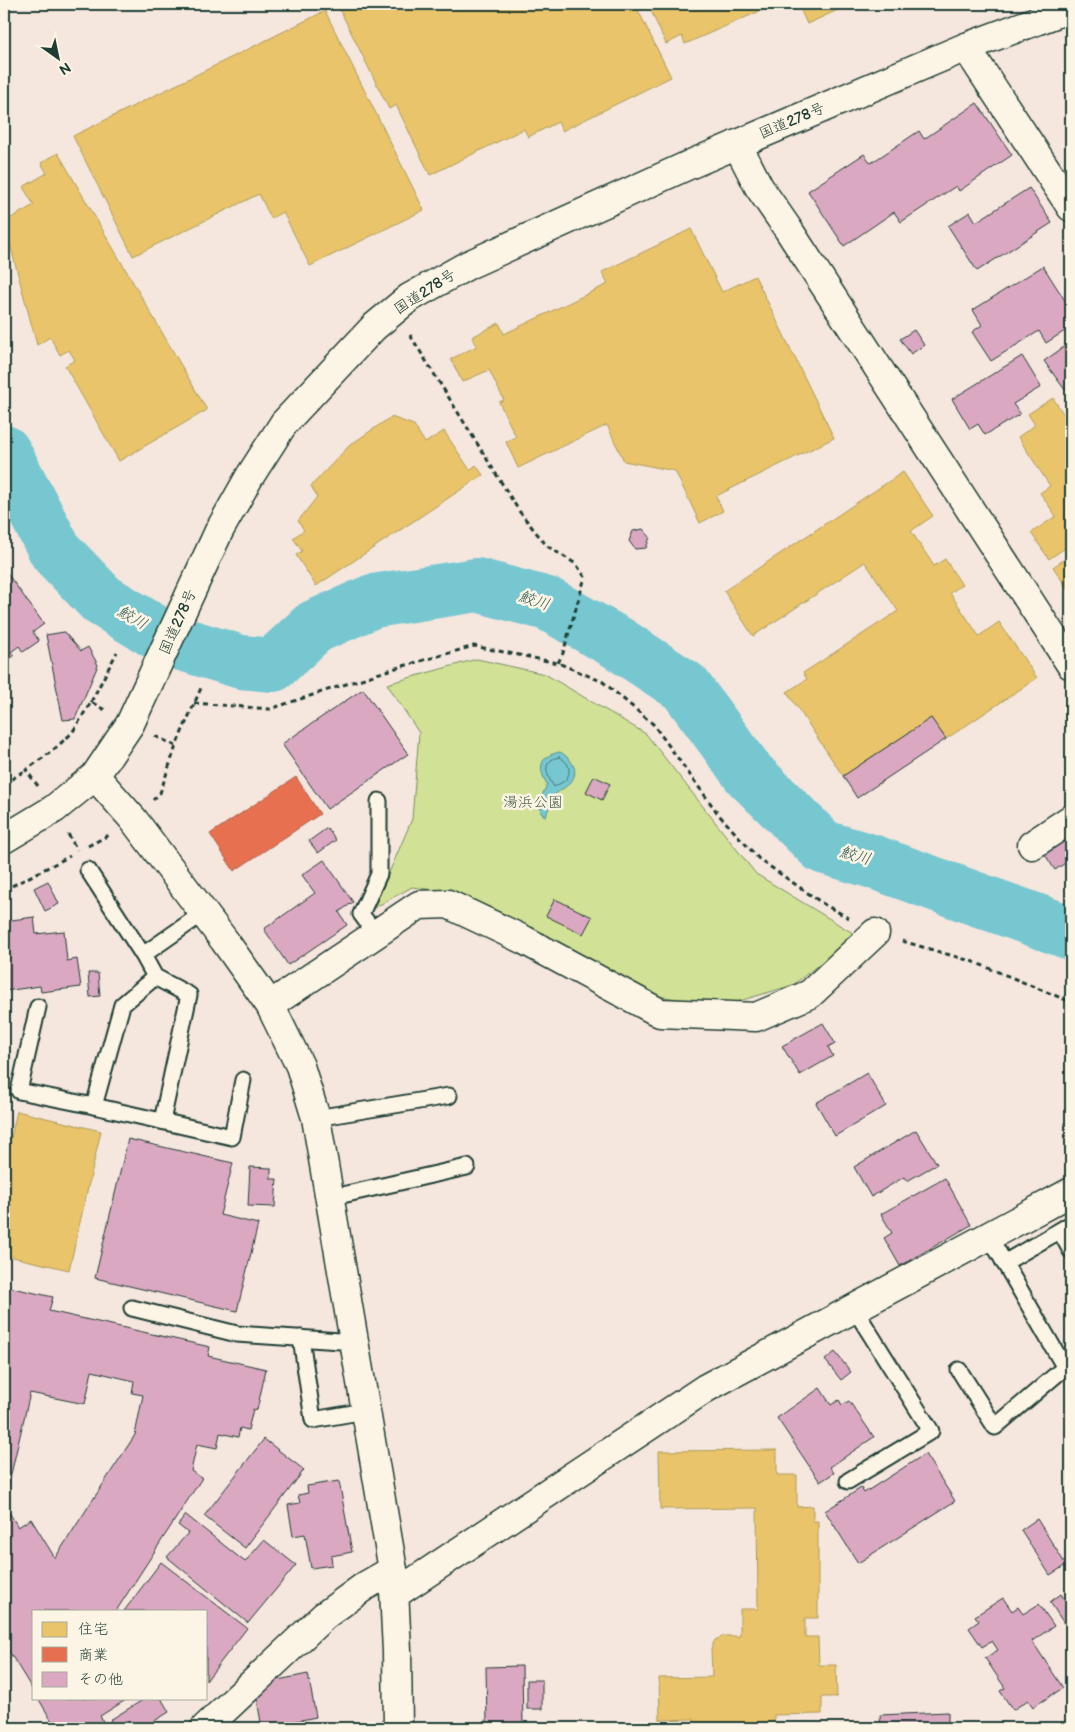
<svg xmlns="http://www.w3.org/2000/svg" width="1075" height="1732" font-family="'Balsamiq Sans','Klee One',sans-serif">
	<rect width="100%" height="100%" fill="#f5e6de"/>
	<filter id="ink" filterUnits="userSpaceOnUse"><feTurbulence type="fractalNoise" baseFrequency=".02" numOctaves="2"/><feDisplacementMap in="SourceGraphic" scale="10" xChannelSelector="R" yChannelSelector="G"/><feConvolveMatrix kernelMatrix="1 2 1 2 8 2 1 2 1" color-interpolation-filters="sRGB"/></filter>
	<g filter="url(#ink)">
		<polygon fill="#d1e195" stroke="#788f64" points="477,659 545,674 646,734 756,874 856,935 793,985 726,1005 655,996 455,893 412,887 374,908 412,819 419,733 387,684"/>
		<path fill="#77c7d1" stroke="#549092" d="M560,752C571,758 581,771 570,783C564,789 557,791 552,798C549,804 548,811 546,817L541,813L540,801L547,784C537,767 540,756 560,752Z"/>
		<g fill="#e9c46a" stroke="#ac9c5a">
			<polygon points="337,4 635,4 671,77 562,131 558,122 528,137 524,129 430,175 396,105 389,109"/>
			<polygon points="648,4 776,4 685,44 682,36 666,44"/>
			<polygon points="798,4 851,4 807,24"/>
			<polygon points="325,11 424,210 310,266 283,212 271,218 259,194 133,256 73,136"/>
			<polygon points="58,153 207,410 119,461 65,366 75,360 69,350 60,355 50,337 37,345 4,222 34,205 23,187 47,173 41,163"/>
			<polygon points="691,229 722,292 755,276 834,438 716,496 723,511 700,523 675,471 624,461 607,425 518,468 506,442 516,437 499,402 504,400 489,370 462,382 451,359 477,346 472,337 499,323 504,334 608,284 602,272"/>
			<polygon points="1053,398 1071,426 1071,544 1049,559 1031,533 1056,516 1040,493 1050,486 1018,437 1035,425 1028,414"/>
			<polygon points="391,417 414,425 425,443 444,431 470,470 476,465 483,475 316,586 296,555 302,551 293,538 304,530 298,521 317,497 311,486 350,445"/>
			<polygon points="903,472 933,516 911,531 934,566 945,559 962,585 950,593 979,636 999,622 1037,678 946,739 931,718 843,776 787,692 807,679 803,673 898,611 865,562 753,636 724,591"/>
			<polygon points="1071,555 1071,594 1053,567"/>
			<polygon points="17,1111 101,1131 69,1270 4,1255 4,1168"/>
			<polygon points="777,1450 777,1475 797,1475 797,1507 813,1506 813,1521 818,1521 818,1618 805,1618 805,1637 818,1637 819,1665 836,1665 837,1697 822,1697 822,1714 774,1715 774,1728 694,1728 694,1719 660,1720 659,1678 712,1677 711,1648 715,1640 724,1636 740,1636 740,1609 758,1609 757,1508 660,1509 659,1451"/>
		</g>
		<polygon fill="#e76f51" stroke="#ab6048" points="296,777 320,814 234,871 210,834"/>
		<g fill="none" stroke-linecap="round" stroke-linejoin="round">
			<path stroke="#427473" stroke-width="1" d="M559,757C569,762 572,770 566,780L554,787C547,776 540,761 559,757Z"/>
			<polyline stroke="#77c7d1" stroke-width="54" points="4,452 56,552 102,600 169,640 241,662 273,665 314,627 373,601 477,585 548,604 618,643 685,687 749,774 823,847 871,861 1071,933"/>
		</g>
		<g fill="#dba8c2" stroke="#1f3d34" fill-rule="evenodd">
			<polygon points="977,103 1012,155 959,191 956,186 901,222 894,212 844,246 808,191 864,154 871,163 919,131 924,139"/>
			<polygon points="1029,188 1052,223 977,271 948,226 970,212 976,222"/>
			<polygon points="1043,266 1071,310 1071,327 1046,343 1039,331 991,361 972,332 982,325 973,310"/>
			<polygon points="914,330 924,345 911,354 900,339"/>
			<polygon points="1071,342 1071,386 1065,390 1044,361"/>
			<polygon points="1022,356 1041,387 1013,404 1020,414 985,435 978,424 970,429 952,399"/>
			<polygon points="1071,406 1071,416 1067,408"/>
			<polygon points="643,529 650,537 646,548 635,549 629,541 633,531"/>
			<polygon points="4,569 44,624 33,632 39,641 23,652 19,646 11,652 14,656 4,663"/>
			<polygon points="64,632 81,651 88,647 98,665 75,719 63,720 46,635"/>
			<polygon points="363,689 408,754 327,809 282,744"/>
			<polygon points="931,718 946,739 857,798 843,776"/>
			<polygon points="594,776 610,784 602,800 586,792"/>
			<polygon points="327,828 336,840 318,853 309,841"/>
			<polygon points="1071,836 1071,859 1055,870 1044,853"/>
			<polygon points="324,860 353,902 339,912 347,925 288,965 264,929 315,893 302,875"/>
			<polygon points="48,881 59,904 45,911 34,888"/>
			<polygon points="555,899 592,917 583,934 546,916"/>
			<polygon points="34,917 36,934 64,931 67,961 77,959 81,987 41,992 40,986 5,991 4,921"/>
			<polygon points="88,973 98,973 100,996 90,997"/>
			<polygon points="823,1023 835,1043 828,1047 833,1056 800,1075 782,1046"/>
			<polygon points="867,1073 886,1106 835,1136 816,1103"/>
			<polygon points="916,1130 937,1164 907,1181 904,1177 871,1197 854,1167"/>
			<polygon points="128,1139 233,1163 220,1215 258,1224 237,1311 95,1278"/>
			<polygon points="250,1167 271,1168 271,1179 277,1179 275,1207 248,1206"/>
			<polygon points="945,1178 971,1225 900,1266 884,1238 892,1233 881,1214"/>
			<path d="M4,1286L53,1297L49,1311L210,1347L208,1356L266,1369L257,1410L253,1409L248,1430L240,1428L238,1437L220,1433L217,1448L197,1444L191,1471L202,1478L116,1611H34V1692L4,1643ZM92,1371L134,1381L132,1393L143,1395L135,1435L55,1558L31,1519L18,1527L4,1504L30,1393L85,1404Z"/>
			<polygon points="835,1352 851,1372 841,1380 825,1360"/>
			<polygon points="820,1388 831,1405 839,1400 842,1405 849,1401 874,1437 830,1467 834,1473 820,1482 777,1418"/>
			<polygon points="264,1439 304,1470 245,1548 204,1516"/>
			<polygon points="925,1454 955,1501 858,1563 825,1511 861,1488 864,1493"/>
			<polygon points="339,1481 352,1552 331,1556 332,1565 311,1568 305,1534 293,1536 288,1505 300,1503 298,1495 308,1493 307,1486"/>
			<polygon points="186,1515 245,1562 264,1540 296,1565 248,1623 167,1557 188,1533 178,1525"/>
			<polygon points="1037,1519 1066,1565 1050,1575 1021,1530"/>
			<polygon points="161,1562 247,1628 206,1681 206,1611 124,1611"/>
			<polygon points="1061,1594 1071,1610 1071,1622 1065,1625 1050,1602"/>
			<polygon points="1003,1598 1012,1611 1018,1607 1023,1614 1039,1604 1054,1626 1032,1641 1063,1688 1033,1707 1028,1700 1013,1710 1000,1691 1005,1688 985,1658 998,1650 992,1641 982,1647 969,1628 979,1621 975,1616"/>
			<polygon points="522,1666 523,1725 541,1724 541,1728 467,1728 467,1725 487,1724 486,1667"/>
			<polygon points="308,1674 316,1717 262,1728 256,1694 265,1692 263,1683"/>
			<rect x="527" y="1680" width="15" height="29"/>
			<polygon points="38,1698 129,1698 100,1716 107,1728 56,1728"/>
			<polygon points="146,1698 161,1698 169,1712 143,1728 115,1728 110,1720"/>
			<polygon points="948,1712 948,1728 881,1728 880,1715"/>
		</g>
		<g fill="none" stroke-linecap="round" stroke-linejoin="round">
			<g stroke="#1f3d34" stroke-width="19">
				<g id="lane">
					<polyline points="88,870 143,955 155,977 189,995 162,1121"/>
					<polyline points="375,933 361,914 379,874 379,801"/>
					<polyline points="143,955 203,913"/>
					<polyline points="38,1007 19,1091 94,1106 232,1137 243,1080"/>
					<polyline points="94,1106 122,1005 155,977"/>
					<polyline points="316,1118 449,1096"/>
					<polyline points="329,1198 467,1167"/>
					<polyline points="1060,1231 1071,1251"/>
					<polyline points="989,1236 1065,1368"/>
					<polyline points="1004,1263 1071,1224"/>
					<polyline points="132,1308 237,1334 355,1342"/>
					<polyline points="301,1338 313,1420 365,1411"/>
					<polyline points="959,1370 995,1427 1071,1362"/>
					<polyline points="848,1481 931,1431 854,1308"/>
				</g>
			</g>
			<g stroke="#1f3d34" stroke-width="31">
				<g id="street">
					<polyline points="966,47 1071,207"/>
					<polyline points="1032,845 1071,819"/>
					<polyline points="270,1005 419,905 448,904 524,940 660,1013 756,1017 810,994 875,933"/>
					<polyline points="395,1594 706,1388 1071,1192"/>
					<polyline points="205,1728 324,1616 365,1586 393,1570"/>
				</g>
			</g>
			<g stroke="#1f3d34" stroke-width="31">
				<g id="secondary">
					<polyline points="737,144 759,187 788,229 1071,665"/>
					<polyline points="95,776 133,819 224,940 270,1005 300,1066 316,1118 393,1570 397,1651 398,1728"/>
				</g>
			</g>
			<g stroke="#1f3d34" stroke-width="31">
				<polyline id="highway" points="4,839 54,809 95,776 130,724 219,531 250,476 284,423 374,327 409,298 468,265 691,164 966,47 1071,8"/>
			</g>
			<g stroke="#1f3d34" stroke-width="3" stroke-dasharray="5 4" stroke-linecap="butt">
				<polyline points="410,335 519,511 547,546 576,564 585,577 563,653 558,663"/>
				<polyline points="91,702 117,652"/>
				<polyline points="194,703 270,709 389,670 474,646 558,663 603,682 653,724 719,815 759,859 825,905 849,918"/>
				<polyline points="155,736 176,746 201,688"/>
				<polyline points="4,784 26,770"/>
				<polyline points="38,786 26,770 51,752 72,733 91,702 105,710"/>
				<polyline points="153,800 160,793 176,746"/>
				<polyline points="68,834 77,850"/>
				<polyline points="88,846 109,835"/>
				<polyline points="4,890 70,856"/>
				<polyline points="902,941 974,962 1071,1002"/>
			</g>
			<use href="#lane" stroke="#fcf5e5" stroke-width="15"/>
			<use href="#street" stroke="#fcf5e5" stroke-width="28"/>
			<use href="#secondary" stroke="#fcf5e5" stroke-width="28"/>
			<use href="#highway" stroke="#fcf5e5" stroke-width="28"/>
		</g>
	</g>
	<g text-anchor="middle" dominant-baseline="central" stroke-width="5" stroke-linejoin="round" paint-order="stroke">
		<g font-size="15" fill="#1f3d34" stroke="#fcf5e5">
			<text transform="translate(792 121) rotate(-23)">国道278号</text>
			<text transform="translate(425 292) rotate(-33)">国道278号</text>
			<text transform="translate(178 622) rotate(-66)">国道278号</text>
		</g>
		<g font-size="15" fill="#435e47" stroke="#fcf5e5">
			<text x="533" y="802">湯浜公園</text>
		</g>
		<g font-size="16" font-style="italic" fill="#315953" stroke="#fcf5e5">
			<text transform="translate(534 601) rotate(18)">鮫川</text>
			<text transform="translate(132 618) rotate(30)">鮫川</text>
			<text transform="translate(855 856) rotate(16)">鮫川</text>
		</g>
	</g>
	<rect width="1075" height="1732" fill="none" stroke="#fcf5e5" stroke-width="20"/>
	<rect x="10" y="10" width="1055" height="1712" fill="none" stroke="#1f3d34" stroke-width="2" filter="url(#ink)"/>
	<rect x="32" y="1610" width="175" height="90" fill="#fcf5e5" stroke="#a4ab9e"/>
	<rect x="42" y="1622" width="25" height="15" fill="#e9c46a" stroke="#a4ab9e"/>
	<text x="78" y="1634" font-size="15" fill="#1f3d34">住宅</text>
	<rect x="42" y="1647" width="25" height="15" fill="#e76f51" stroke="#a4ab9e"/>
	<text x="78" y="1660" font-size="15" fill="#1f3d34">商業</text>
	<rect x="42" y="1672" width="25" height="15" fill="#dba8c2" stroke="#a4ab9e"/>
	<text x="78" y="1684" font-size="15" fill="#1f3d34">その他</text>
	<g transform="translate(58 58) rotate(147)" stroke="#fcf5e5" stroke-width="4" paint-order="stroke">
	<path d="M0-4L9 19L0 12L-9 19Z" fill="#1f3d34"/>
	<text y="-8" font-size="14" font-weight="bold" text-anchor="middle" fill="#1f3d34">N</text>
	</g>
</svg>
